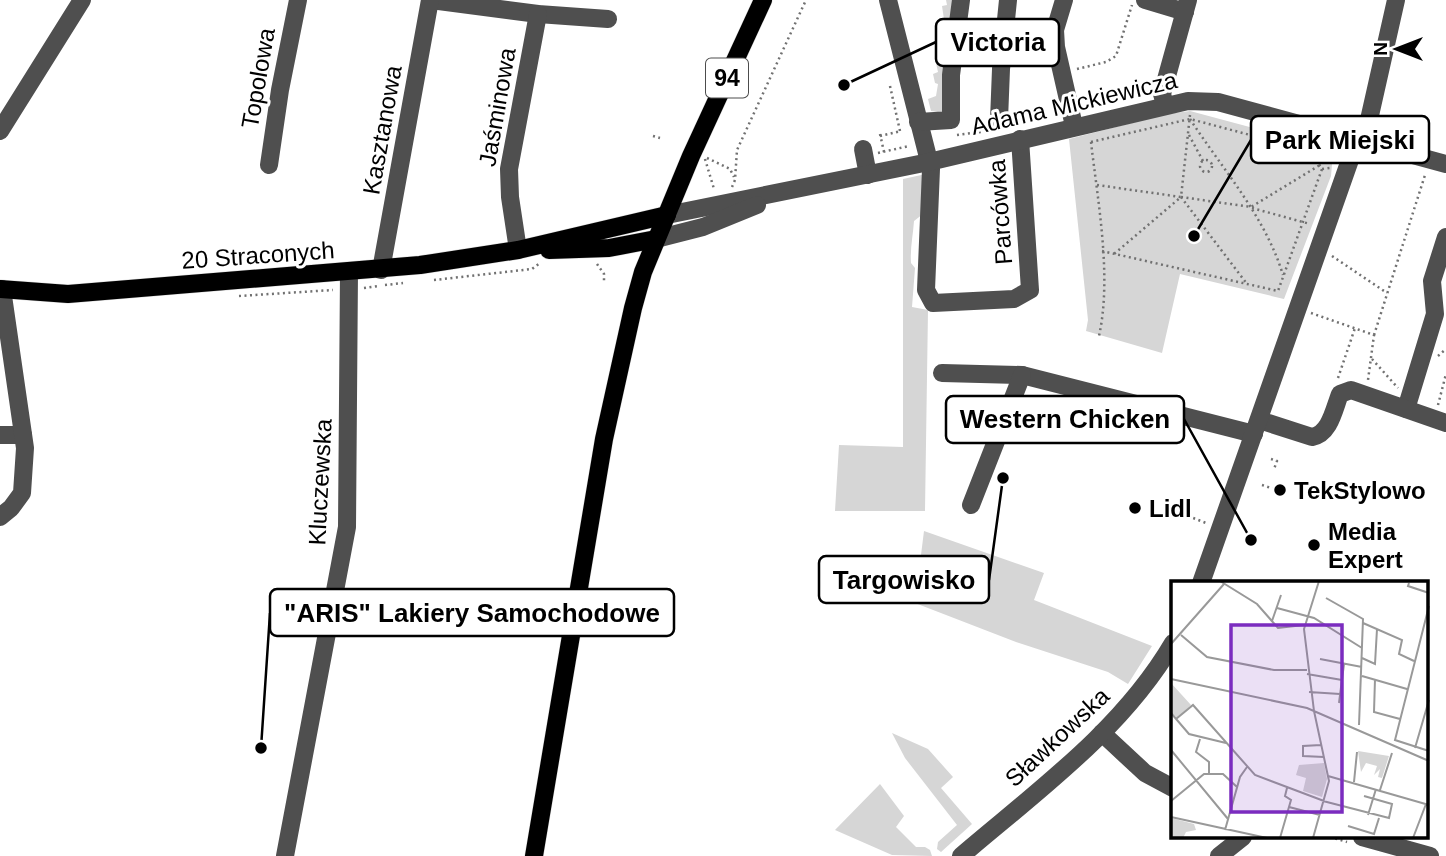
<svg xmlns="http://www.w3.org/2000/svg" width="1446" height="856" font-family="Arial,sans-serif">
	<rect width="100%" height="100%" fill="#fff"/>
	<g fill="#d6d6d6">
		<polygon points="946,0 956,0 945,113 931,111 928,99 936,96 938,84 935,83 933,74 938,72 936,63 941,62 938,39 943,38 940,28 945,26 942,6 947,5"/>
		<polygon points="1190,111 1317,145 1333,153 1331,176 1284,299 1180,274 1162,353 1086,331 1088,320 1069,139 1167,114"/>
		<path d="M926,174L923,214L914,221C913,236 910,248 911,263L915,268L912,307L928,310L925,511H835L839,445L903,447V179Z"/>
		<polygon points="924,531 1044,573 1034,600 1152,646 1128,684 1108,672 1016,642 915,603"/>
		<polygon points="892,733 928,749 953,777 941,788 972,824 941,852 937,849 938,842 957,825 905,758"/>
		<polygon points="880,784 904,816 896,827 916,847 925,847 930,850 932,856 892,855 835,830"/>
	</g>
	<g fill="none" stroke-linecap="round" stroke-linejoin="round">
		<g stroke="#dbdbdb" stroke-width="19">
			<g id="major">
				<polyline points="549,250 609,248 656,239"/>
				<polyline points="0,289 68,294 420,265 518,250 667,215"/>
				<polyline points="534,856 604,439 633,308 643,272 691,156 763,0"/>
			</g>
		</g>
		<g stroke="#717171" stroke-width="2.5" stroke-dasharray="2 3.5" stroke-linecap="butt">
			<polyline points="1077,69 1106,62 1116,56 1132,5"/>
			<polyline points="890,86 900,131"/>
			<polyline points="1190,115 1181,197 1251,207 1320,165"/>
			<path d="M1190,119C1223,170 1265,216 1283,275"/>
			<polyline points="880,134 884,152"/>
			<polyline points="957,135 988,131"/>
			<polyline points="1189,135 1203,161"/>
			<polyline points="653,136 660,138"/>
			<polyline points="880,136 901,131"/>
			<polyline points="1091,142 1190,119 1318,153"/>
			<path d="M1091,142C1098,203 1112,277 1099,336"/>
			<polyline points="1321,144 1316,159 1322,169 1330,168"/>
			<polyline points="878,153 909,146"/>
			<polyline points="707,158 730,169 734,177"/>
			<polyline points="705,159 714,189"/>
			<circle cx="1206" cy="166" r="6"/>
			<polyline points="1097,185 1181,197 1114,254"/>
			<polyline points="732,187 735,180 737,150 806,0"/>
			<polyline points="1181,197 1247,284"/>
			<polyline points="1252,208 1310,224"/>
			<polyline points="1102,251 1278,291 1322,169"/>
			<polyline points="1332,256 1387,293"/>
			<polyline points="597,264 604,274 604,282"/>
			<polyline points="434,280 532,269 540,263"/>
			<polyline points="385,285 403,283"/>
			<polyline points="364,288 378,286"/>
			<polyline points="239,296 333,290"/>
			<polyline points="1311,313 1374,335 1368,380"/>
			<polyline points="1374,335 1425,175"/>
			<polyline points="1438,356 1446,349"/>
			<polyline points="1372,359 1398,388"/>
			<polyline points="1338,378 1355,328"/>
			<polyline points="1438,405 1446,374"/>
			<polyline points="1271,459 1277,461 1274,469"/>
			<polyline points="1262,485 1274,489"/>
			<polyline points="1183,514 1206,523"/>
			<polyline points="1330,837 1347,842"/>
		</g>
		<g stroke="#4f4f4f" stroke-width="18">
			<polyline points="431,0 538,14 608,19"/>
			<polyline points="888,0 931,169 926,290 933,303 1014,299 1030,290 1020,139"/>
			<polyline points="1064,0 1055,30 1056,47 1074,126"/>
			<polyline points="1145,0 1185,12"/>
			<polyline points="1165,105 1162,94 1188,0"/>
			<polyline points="999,120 1001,69 1008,0"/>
			<polyline points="918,122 951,120 951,75 961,0"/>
			<polyline points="0,131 82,0"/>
			<polyline points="1364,142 1396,0"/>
			<polyline points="863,149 868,175"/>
			<polyline points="269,165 280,90 298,0"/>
			<polyline points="667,215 929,162 1188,101 1218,102 1446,164"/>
			<polyline points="656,239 703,227 757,205"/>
			<polyline points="518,250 510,197 509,169 538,14"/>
			<polyline points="381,270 430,0"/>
			<polyline points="942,373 1022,375 1254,434"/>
			<polyline points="1406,409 1435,314 1432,281 1446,237"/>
			<path d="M1259,420L1312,437C1330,434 1334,409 1340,394L1351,390L1446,423"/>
			<polyline points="0,435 23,435"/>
			<polyline points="971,505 1022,375"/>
			<polyline points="0,517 11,508 22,493 25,448 2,289"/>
			<polyline points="1201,583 1357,140"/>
			<polyline points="1102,733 1145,773 1173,788"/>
			<polyline points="1362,837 1430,856"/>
			<polyline points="285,856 347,527 349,272"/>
			<path d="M961,856C1037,791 1122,730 1173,643"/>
			<polyline points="1219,856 1243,837"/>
		</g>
		<use href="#major" stroke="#000" stroke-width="18"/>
	</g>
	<g fill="#000" stroke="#fff" stroke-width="2.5">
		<circle cx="1280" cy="490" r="7"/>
		<circle cx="1135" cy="508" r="7"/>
		<circle cx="1314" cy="545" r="7"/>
	</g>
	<g text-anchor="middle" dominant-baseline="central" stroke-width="6" stroke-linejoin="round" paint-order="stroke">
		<rect fill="#fff" stroke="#4c4c4c" stroke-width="2" x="706" y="58.5" width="42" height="39" rx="5"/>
		<g font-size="23" font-weight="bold" fill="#000">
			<text x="727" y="78">94</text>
		</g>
		<g font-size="24" fill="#000" stroke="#fff">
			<text transform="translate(258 78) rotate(-80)">Topolowa</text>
			<text transform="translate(1074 103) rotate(-13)">Adama Mickiewicza</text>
			<text transform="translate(497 107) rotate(-80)">Jaśminowa</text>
			<text transform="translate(382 130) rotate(-80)">Kasztanowa</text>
			<text transform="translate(1000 212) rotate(-94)">Parcówka</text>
			<text transform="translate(258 255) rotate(-4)">20 Straconych</text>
			<text transform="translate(320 482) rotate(-87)">Kluczewska</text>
			<text transform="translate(1057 737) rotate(-43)">Sławkowska</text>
		</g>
		<g font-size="24" font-weight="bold" fill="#000" stroke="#fff" text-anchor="start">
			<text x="1294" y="490">TekStylowo</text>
			<text x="1149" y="508">Lidl</text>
			<text x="1328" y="531">Media<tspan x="1328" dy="28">Expert</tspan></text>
		</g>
	</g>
	<g transform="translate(1171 581)">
		<rect width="257" height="257" fill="#fff"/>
		<path d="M0,102L20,124L6,137L0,131ZM187,170L218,175L211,197L207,196L209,188L203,194L206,185L195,182L190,191ZM153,182L156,198L151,216L132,210L135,197L125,194L128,184ZM0,237L23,243L25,249L15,251L12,257H0Z" fill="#d6d6d6"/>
		<path fill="none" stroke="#999" stroke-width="2" d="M49,0L86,23L107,47L133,44M238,2L237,5L258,12M155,17L192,38L188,144M258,25L224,159L258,170M106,27L143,37L191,67M101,40L110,14M192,42L231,59L228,73L243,80M10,54L36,76L103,89H136M0,63L53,3M191,77L204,83L206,48M149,78L191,86M136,93L171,99M191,95L236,108M0,98L136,127L258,180M204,98L203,131L229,138M138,111L169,113M168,122L173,83M143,130L133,48L148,0M0,132L18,153L55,162M5,138L22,124L84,194L153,220M29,158L25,171L38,181V193M150,164L132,165V175L153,176M244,167L258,119M0,169L57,238M157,195L258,224M183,201L186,171M209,209L221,172M0,220L33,193H52L66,206M152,220L218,237L221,223L193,215M118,226L149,234M197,234L205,208M0,236L96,257M177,245L203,253L208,237M54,249L69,196L76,186M109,257L120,219L114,215L116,207M142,257L158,200L143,130M242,257L255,223"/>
		<path fill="#7b2cbf" fill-opacity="0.15" stroke="#7b2cbf" stroke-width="3.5" d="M60,44H171V231H60Z"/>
		<rect width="257" height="257" fill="none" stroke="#000" stroke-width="3.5"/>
	</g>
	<path fill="none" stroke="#000" stroke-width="2.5" d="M844 85L936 42M1194 236L1251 140M1251 540L1184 419M1003 478L989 580M261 748L270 613"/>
	<g fill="#000" stroke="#fff" stroke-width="2.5">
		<circle cx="844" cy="85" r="7"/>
		<circle cx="1194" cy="236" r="7"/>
		<circle cx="1251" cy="540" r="7"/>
		<circle cx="1003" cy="478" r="7"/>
		<circle cx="261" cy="748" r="7"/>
	</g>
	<g fill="#fff" stroke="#000" stroke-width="2.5">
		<rect x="936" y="19" width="123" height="47" rx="7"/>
		<rect x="1251" y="116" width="178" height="47" rx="7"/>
		<rect x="946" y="396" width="238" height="47" rx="7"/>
		<rect x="819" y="556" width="170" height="47" rx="7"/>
		<rect x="270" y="589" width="404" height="47" rx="7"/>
	</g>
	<g font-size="26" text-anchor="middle" font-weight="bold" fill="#000">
		<text x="998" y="51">Victoria</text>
		<text x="1340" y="149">Park Miejski</text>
		<text x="1065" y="428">Western Chicken</text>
		<text x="904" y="589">Targowisko</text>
		<text x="472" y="622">"ARIS" Lakiery Samochodowe</text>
	</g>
	<g transform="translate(1397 49) rotate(270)" stroke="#ffffff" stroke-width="5" paint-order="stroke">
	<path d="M0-5L12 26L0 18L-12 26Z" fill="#000000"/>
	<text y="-10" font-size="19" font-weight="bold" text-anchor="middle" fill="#000000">N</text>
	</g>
</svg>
